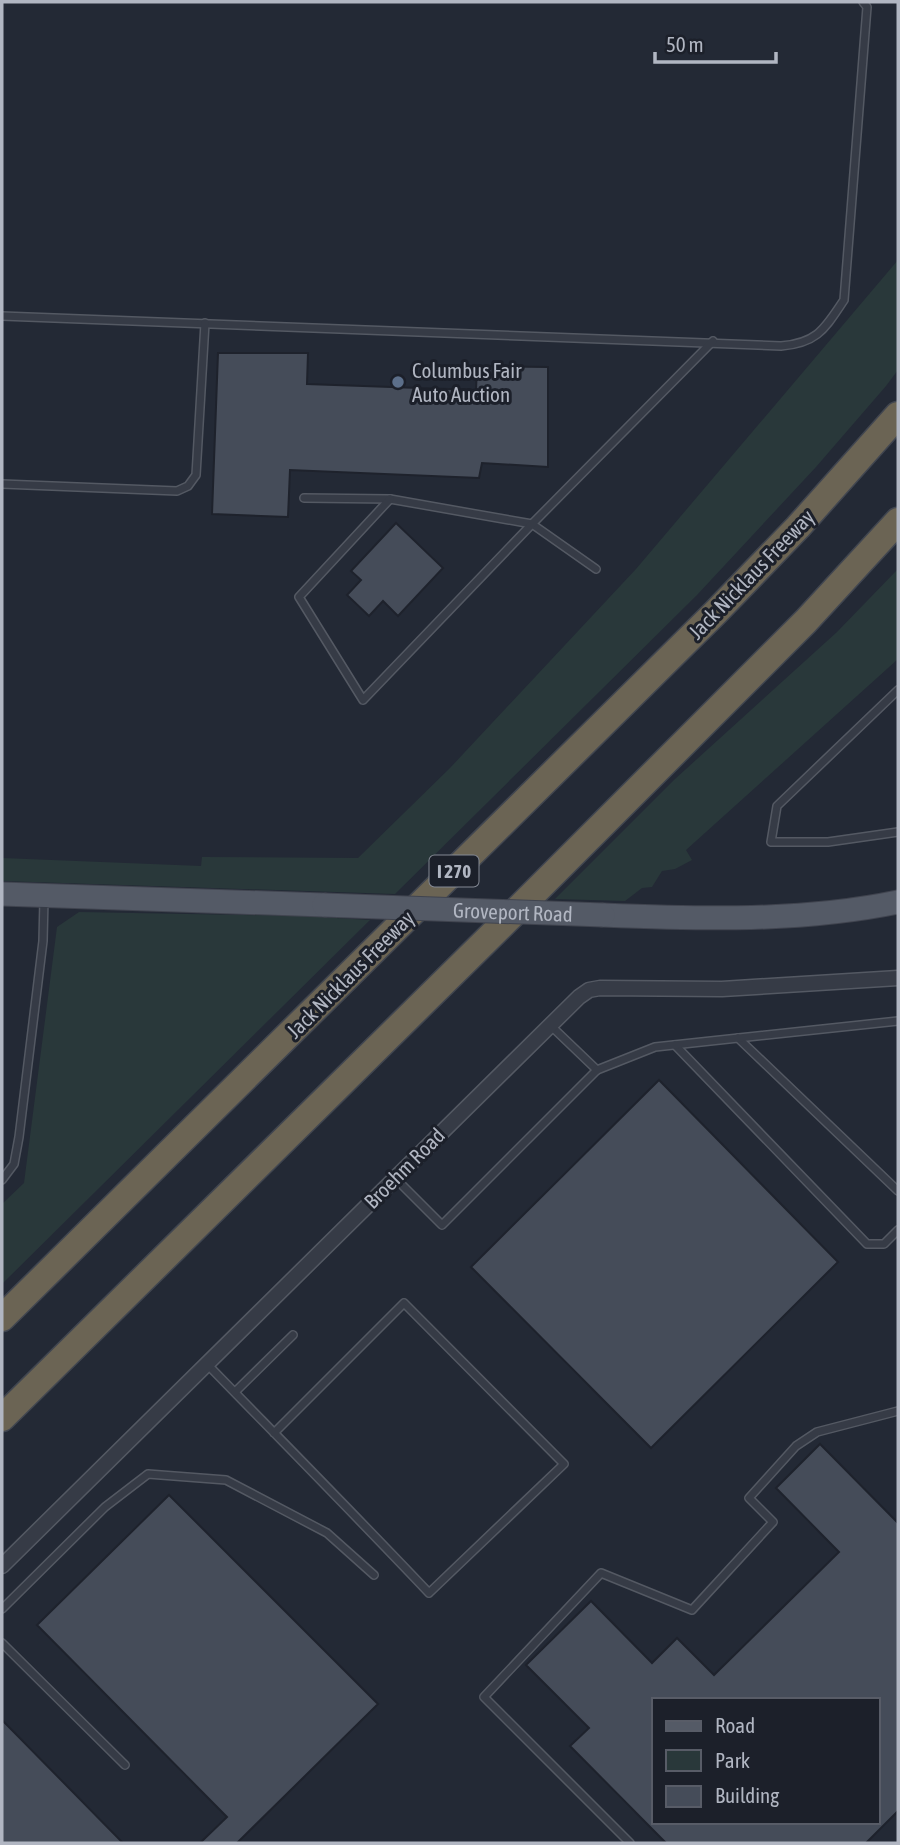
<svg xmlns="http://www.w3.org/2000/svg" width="900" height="1845" font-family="'Asap Condensed',sans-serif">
	<rect width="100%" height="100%" fill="#232935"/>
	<g fill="#29383a">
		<polygon points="898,260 898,370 886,386 816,467 697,595 395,894 2,881 2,858 201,866 202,857 358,858 450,768 636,569"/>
		<polygon points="898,569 898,659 686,850 692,860 675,869 662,871 652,887 642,888 625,901 555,899 675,779 837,632"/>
		<polygon points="79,912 304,916 370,920 2,1284 2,1204 24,1183 57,927"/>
	</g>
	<g fill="#454c59" stroke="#1e222c" stroke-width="2" fill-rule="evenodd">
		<polygon points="218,353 308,353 307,384 476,390 477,366 548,367 548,467 482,463 479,478 290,470 288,517 212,514"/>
		<polygon points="396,523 443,568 398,616 383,601 369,616 347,595 361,580 351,571"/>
		<polygon points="659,1080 838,1262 651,1448 471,1267"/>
		<path d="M820,1444L898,1523V1811L866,1843H666L570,1746L589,1728L526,1665L591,1601L652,1663L677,1638L714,1675L839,1552L776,1488ZM653,1700H877V1822H653Z"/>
		<polygon points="169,1495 378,1704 237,1843 200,1843 227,1817 37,1625"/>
		<polygon points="2,1720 123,1843 2,1843"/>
	</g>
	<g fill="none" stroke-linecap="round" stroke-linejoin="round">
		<g stroke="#545963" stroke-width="10">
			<g id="service">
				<path d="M2,316L781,346C818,343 825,328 844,300L867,7L863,2"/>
				<polyline points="2,484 177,491 188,486 196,475 205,323"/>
				<polyline points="304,498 390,499 532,524 596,569"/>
				<polyline points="390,499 299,597 363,700 532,524 713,341"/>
				<polyline points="898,690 777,806 771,842 828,842 898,832"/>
				<polyline points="550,1025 597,1070"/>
				<polyline points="738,1038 898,1191"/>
				<polyline points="675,1045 867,1244 884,1244 898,1230"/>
				<polyline points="395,1178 442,1225 597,1070 655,1047 898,1021"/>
				<polyline points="2,1180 14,1164 19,1137 43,941 44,899"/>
				<path d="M207,1364C281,1440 356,1516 429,1593L564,1464L404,1303L274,1433"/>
				<polyline points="235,1392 293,1335"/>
				<polyline points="2,1609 105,1507 148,1474 226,1480 327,1533 374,1575"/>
				<polyline points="2,1643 125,1765"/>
				<polyline points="630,1843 484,1697 601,1573 692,1610 773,1522 749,1498 796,1446 817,1432 898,1411"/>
			</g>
		</g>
		<g stroke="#545963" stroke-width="17">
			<polyline id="minor" points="2,1566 579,997 589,990 600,988 722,989 898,978"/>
		</g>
		<g stroke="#40444f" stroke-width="25">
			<g id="primary">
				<polyline points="2,894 324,905"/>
				<path d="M603,915C701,919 802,922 898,902"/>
			</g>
		</g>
		<g stroke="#414650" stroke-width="29">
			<g id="motorway">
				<polyline points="2,1318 716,612 798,527 898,415"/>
				<polyline points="2,1418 515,912 806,621 898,521"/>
			</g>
		</g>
		<use href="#service" stroke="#363b46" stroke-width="7"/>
		<use href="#minor" stroke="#363b46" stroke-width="14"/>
		<use href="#primary" stroke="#545a66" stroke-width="23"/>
		<use href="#motorway" stroke="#6b6454" stroke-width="26"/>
		<g stroke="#40444f" stroke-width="25" stroke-linecap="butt">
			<g id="primary-bridge">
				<path id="s1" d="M324,905L603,915"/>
			</g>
		</g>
		<use href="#primary-bridge" stroke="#545a66" stroke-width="23"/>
	</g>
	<circle fill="#5c6f8a" stroke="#1c202a" stroke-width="2.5" cx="398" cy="382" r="7"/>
	<g text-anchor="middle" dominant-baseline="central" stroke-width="6" stroke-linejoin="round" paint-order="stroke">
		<rect fill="#1c202a" stroke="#848994" stroke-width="2" x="429.5" y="855.5" width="49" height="31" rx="5"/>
		<g font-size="19" font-weight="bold" fill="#b1b6c2">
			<text x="454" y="871">I 270</text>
		</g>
		<g font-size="21" fill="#b1b6c2" stroke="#1c202a" text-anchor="start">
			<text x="412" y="370">Columbus Fair<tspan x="412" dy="24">Auto Auction</tspan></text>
		</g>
		<g font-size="21" fill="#b1b6c2" stroke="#1c202a">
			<text transform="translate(751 574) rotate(-46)">Jack Nicklaus Freeway</text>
			<text stroke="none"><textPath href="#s1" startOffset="189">Groveport Road</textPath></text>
			<text transform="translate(350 974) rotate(-45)">Jack Nicklaus Freeway</text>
			<text transform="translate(404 1168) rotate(-45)">Broehm Road</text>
		</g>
	</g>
	<rect width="900" height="1845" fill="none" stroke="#b1b6c2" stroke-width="7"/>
	<rect x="652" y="1698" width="228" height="126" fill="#1c202a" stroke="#585c67" stroke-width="2"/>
	<rect x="666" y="1721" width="35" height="10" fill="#545a66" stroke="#585c67" stroke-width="2"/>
	<text x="715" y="1733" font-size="21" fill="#b1b6c2">Road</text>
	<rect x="666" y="1750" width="35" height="21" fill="#29383a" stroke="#585c67" stroke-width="2"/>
	<text x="715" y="1768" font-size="21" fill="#b1b6c2">Park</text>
	<rect x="666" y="1786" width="35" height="21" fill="#454c59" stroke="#585c67" stroke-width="2"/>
	<text x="715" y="1803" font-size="21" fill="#b1b6c2">Building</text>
	<path d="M655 52v10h121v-10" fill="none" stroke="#b1b6c2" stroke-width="3.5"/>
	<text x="666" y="52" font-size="21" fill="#b1b6c2" stroke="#1c202a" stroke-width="5" paint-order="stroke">50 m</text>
</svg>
